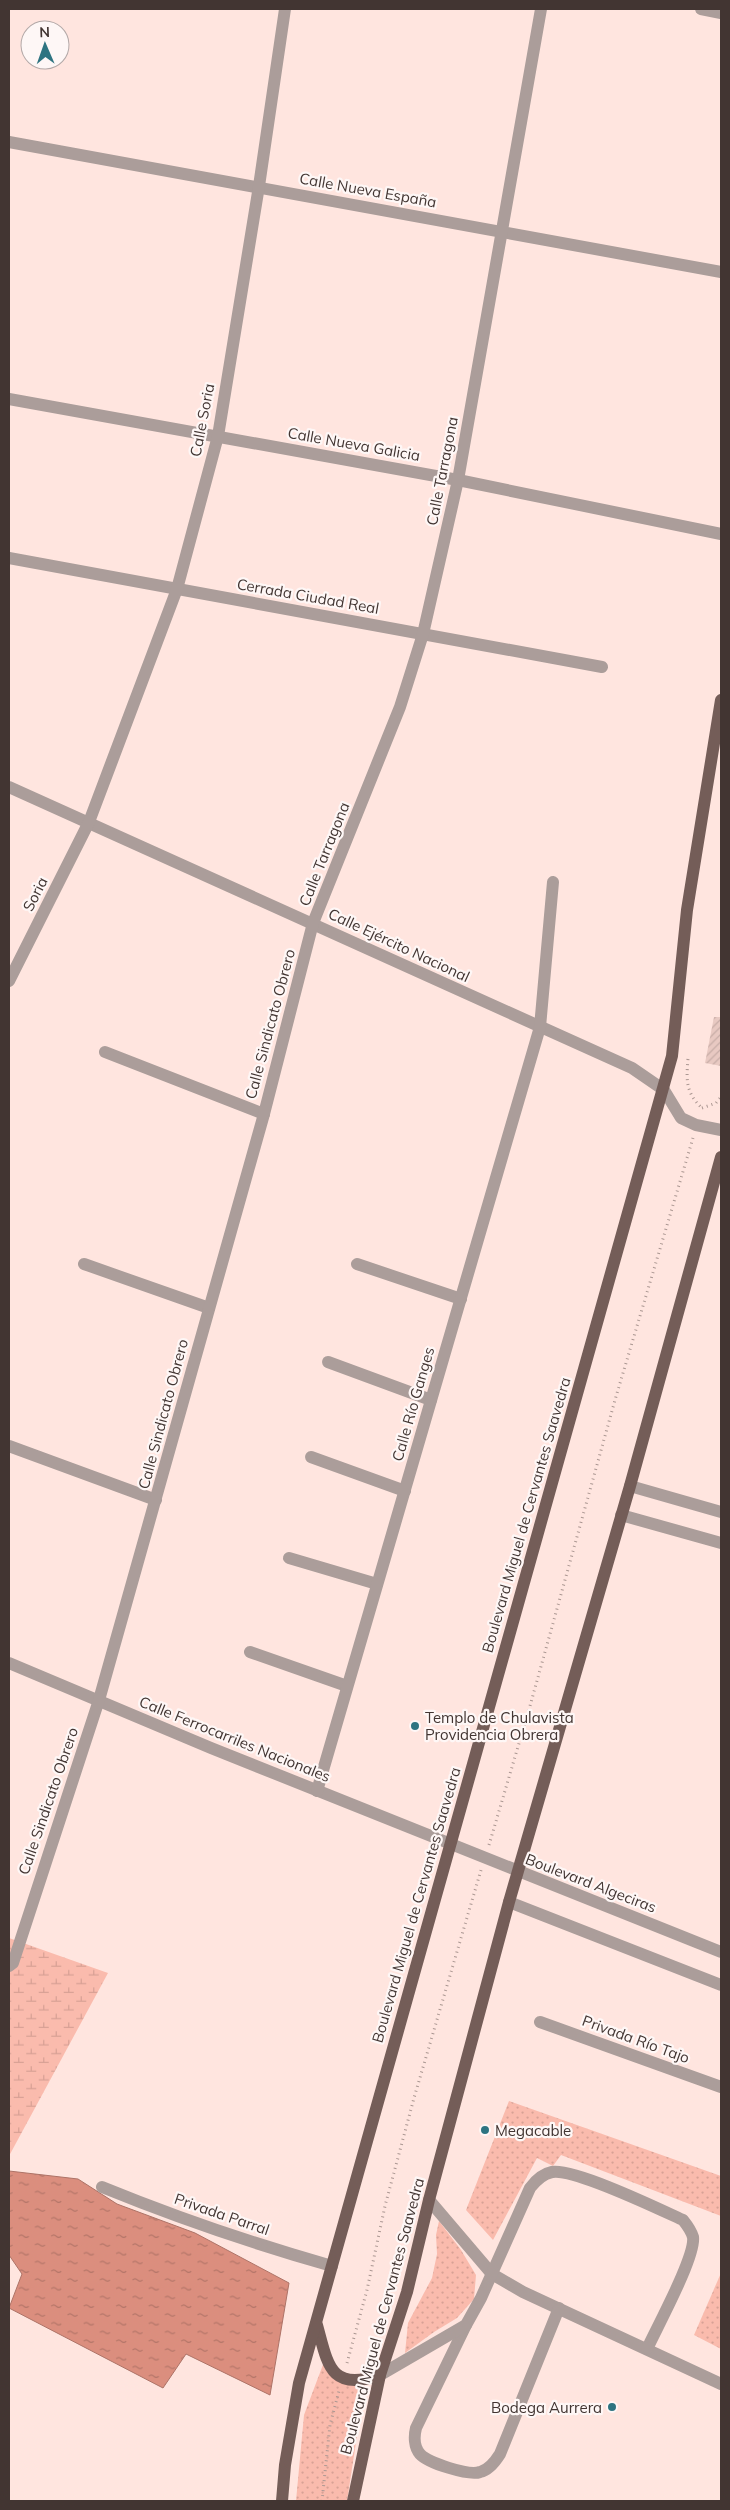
<svg xmlns="http://www.w3.org/2000/svg" width="730" height="2510" font-family="Mulish,sans-serif">
	<defs>
		<pattern id="grass-dots" width="8" height="8" patternUnits="userSpaceOnUse" patternTransform="scale(1.25)"><rect width="8" height="8" fill="#fabbad"/><path d="M2 2h.1M6 6h.1" fill="none" stroke="#d8a195" stroke-width="1.8" stroke-linecap="round"/></pattern>
		<pattern id="wetland-marsh" width="20" height="14" patternUnits="userSpaceOnUse" patternTransform="scale(1.25)"><rect width="20" height="14" fill="#fabbad"/><path d="M1 5h8M5 5V1M11 12h8M15 12V8" fill="none" stroke="#d8a195"/></pattern>
		<pattern id="water-ripples" width="26" height="14" patternUnits="userSpaceOnUse" patternTransform="scale(1.25)"><rect width="26" height="14" fill="#db8e7e"/><path d="M2 4q2-2 4 0t4 0M15 11q2-2 4 0t4 0" fill="none" stroke="#b37568"/></pattern>
		<pattern id="building-hatch" width="6" height="6" patternUnits="userSpaceOnUse" patternTransform="scale(1.25)"><rect width="6" height="6" fill="#e8c9c2"/><path d="M-1 1l2-2M0 6l6-6M5 7l2-2" fill="none" stroke="#c8ada7"/></pattern>
	</defs>
	<rect width="100%" height="100%" fill="#ffe5df"/>
	<g fill="url(#grass-dots)">
		<polygon points="509,2101 721,2176 721,2216 561,2155 553,2166 537,2158 493,2240 466,2210"/>
		<polygon points="439,2221 461,2250 476,2275 474,2299 457,2318 434,2332 405,2353 408,2323 432,2278 437,2254 436,2235"/>
		<polygon points="721,2273 721,2349 694,2335"/>
		<polygon points="324,2362 365,2384 347,2501 296,2501 304,2415"/>
	</g>
	<polygon fill="url(#wetland-marsh)" points="9,1938 108,1973 9,2156"/>
	<polygon fill="url(#water-ripples)" stroke="#ad7367" points="9,2171 78,2179 117,2204 195,2233 289,2283 270,2395 186,2354 163,2388 9,2308 22,2274 9,2255"/>
	<polygon fill="url(#building-hatch)" points="714,1017 721,1017 721,1066 705,1063"/>
	<g fill="none" stroke-linecap="round" stroke-linejoin="round">
		<g stroke="#ab9792" stroke-width="3" stroke-dasharray="1 4" stroke-linecap="butt">
			<path d="M688,1059C686,1081 686,1093 702,1108"/>
			<polyline points="702,1108 716,1103 721,1097"/>
			<polyline points="489,1845 530,1706 615,1400 693,1138"/>
			<polyline points="347,2363 367,2290 385,2206 414,2098 481,1870"/>
			<polyline points="322,2501 330,2425 339,2391"/>
		</g>
		<g stroke="#ab9d9a" stroke-width="12">
			<polyline points="701,9 721,13"/>
			<polyline points="9,142 721,272"/>
			<polyline points="9,399 458,480 721,534"/>
			<polyline points="9,558 602,667"/>
			<polyline points="9,787 632,1068 664,1090 681,1118 696,1125 721,1130"/>
			<polyline points="9,981 89,822 177,589 218,436 259,186 285,9"/>
			<polyline points="105,1052 264,1114"/>
			<polyline points="84,1264 209,1308"/>
			<polyline points="357,1264 461,1299"/>
			<polyline points="328,1362 431,1400"/>
			<polyline points="9,1446 156,1500"/>
			<polyline points="311,1457 405,1491"/>
			<polyline points="630,1486 721,1512"/>
			<polyline points="621,1515 721,1543"/>
			<polyline points="289,1558 377,1584"/>
			<polyline points="250,1652 347,1686"/>
			<polyline points="9,1663 211,1748 721,1952"/>
			<polyline points="317,1791 540,1027 553,882"/>
			<polyline points="509,1902 721,1985"/>
			<polyline points="9,1966 13,1963 99,1700 264,1114 313,923 400,707 423,634 458,480 541,9"/>
			<polyline points="540,2022 721,2087"/>
			<path d="M102,2187C178,2218 254,2244 332,2266"/>
			<polyline points="429,2200 492,2274 523,2292 721,2384"/>
			<path d="M466,2325L416,2428C414,2436 414,2447 420,2454C428,2463 469,2476 480,2472C489,2470 495,2462 500,2454L559,2308"/>
			<path d="M380,2375L466,2325L481,2298L530,2188C536,2180 542,2174 552,2172C574,2168 659,2209 683,2220C687,2225 691,2230 693,2237C696,2256 657,2327 647,2349"/>
		</g>
		<g stroke="#745d58" stroke-width="12">
			<path d="M317,2325C328,2365 330,2392 380,2375"/>
			<polyline points="282,2501 285,2465 299,2383 672,1056 687,910 721,700"/>
			<polyline points="353,2501 380,2375 407,2292 429,2200 509,1902 630,1486 721,1157"/>
		</g>
	</g>
	<g fill="#2e7481" stroke="#fef7f6" stroke-width="2">
		<circle cx="415" cy="1726" r="5"/>
		<circle cx="485" cy="2130" r="5"/>
		<circle cx="612" cy="2407" r="5"/>
	</g>
	<g text-anchor="middle" dominant-baseline="central" stroke-width="4.5" stroke-linejoin="round" paint-order="stroke">
		<g font-size="15" fill="#423532" stroke="#fef7f6">
			<text transform="translate(368 190) rotate(10)">Calle Nueva España</text>
			<text transform="translate(202 420) rotate(-79)">Calle Soria</text>
			<text transform="translate(354 444) rotate(10)">Calle Nueva Galicia</text>
			<text transform="translate(442 471) rotate(-79)">Calle Tarragona</text>
			<text transform="translate(308 596) rotate(10)">Cerrada Ciudad Real</text>
			<text transform="translate(324 854) rotate(-68)">Calle Tarragona</text>
			<text transform="translate(35 894) rotate(-63)">Soria</text>
			<text transform="translate(399 945) rotate(25)">Calle Ejército Nacional</text>
			<text transform="translate(270 1024) rotate(-75)">Calle Sindicato Obrero</text>
			<text transform="translate(413 1404) rotate(-74)">Calle Río Ganges</text>
			<text transform="translate(163 1414) rotate(-75)">Calle Sindicato Obrero</text>
			<text transform="translate(526 1515) rotate(-74)">Boulevard Miguel de Cervantes Saavedra</text>
			<text transform="translate(235 1739) rotate(22)">Calle Ferrocarriles Nacionales</text>
			<text transform="translate(48 1801) rotate(-71)">Calle Sindicato Obrero</text>
			<text transform="translate(591 1883) rotate(21)">Boulevard Algeciras</text>
			<text transform="translate(416 1905) rotate(-74)">Boulevard Miguel de Cervantes Saavedra</text>
			<text transform="translate(636 2039) rotate(20)">Privada Río Tajo</text>
			<text transform="translate(222 2214) rotate(19)">Privada Parral</text>
			<text transform="translate(382 2316) rotate(-75)">Boulevard Miguel de Cervantes Saavedra</text>
		</g>
		<g font-size="15" fill="#423532" stroke="#fef7f6" text-anchor="start">
			<text x="425" y="1717">Templo de Chulavista<tspan x="425" dy="17">Providencia Obrera</tspan></text>
			<text x="495" y="2130">Megacable</text>
			<text x="602" y="2407" text-anchor="end">Bodega Aurrera</text>
		</g>
	</g>
	<rect width="730" height="2510" fill="none" stroke="#423532" stroke-width="20"/>
	<g transform="translate(45 45) rotate(358)"><circle r="24" fill="#fef7f6" stroke="#b3a9a8"/>
	<path d="M0-4L9 19L0 12L-9 19Z" fill="#2e7481"/>
	<text y="-8" font-size="14" font-weight="bold" text-anchor="middle" fill="#423532">N</text>
	</g>
</svg>
